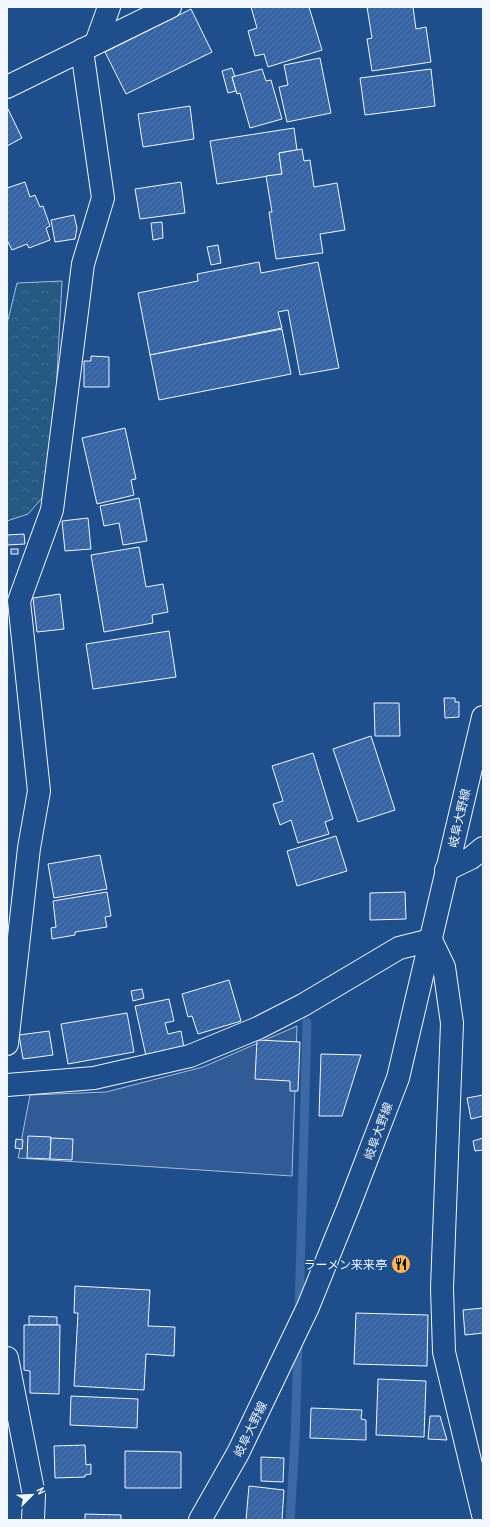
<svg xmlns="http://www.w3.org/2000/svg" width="490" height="1527" font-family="'PT Sans Narrow','Noto Sans JP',sans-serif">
	<defs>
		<pattern id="forest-crowns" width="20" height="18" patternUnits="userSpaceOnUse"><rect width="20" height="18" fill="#245a82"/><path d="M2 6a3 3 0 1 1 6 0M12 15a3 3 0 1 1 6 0" fill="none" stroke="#447295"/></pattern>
		<pattern id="building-hatch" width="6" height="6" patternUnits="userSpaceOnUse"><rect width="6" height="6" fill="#3563a3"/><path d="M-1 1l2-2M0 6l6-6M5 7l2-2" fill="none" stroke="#537ab1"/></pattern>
	</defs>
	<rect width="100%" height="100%" fill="#1f4e8c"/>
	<polygon fill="url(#forest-crowns)" stroke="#a8bbd7" points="62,281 51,488 28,514 7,521 7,324 17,283"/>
	<polygon fill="#305b95" stroke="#a8bbd7" points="297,1026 292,1176 18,1158 30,1095 106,1092 203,1067"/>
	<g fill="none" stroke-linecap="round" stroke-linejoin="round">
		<g stroke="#3b69a3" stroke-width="9">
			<polyline points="299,1312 307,1022"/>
			<polyline points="290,1520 295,1441 298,1343"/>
		</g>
	</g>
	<g fill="url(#building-hatch)" stroke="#f2f6ff">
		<polygon points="251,7 309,7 322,50 268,67 264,54 255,56 248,31 257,28"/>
		<polygon points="367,7 413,7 416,29 426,27 431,62 372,71 367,39 372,38"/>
		<polygon points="191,9 212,52 126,94 105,52"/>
		<polygon points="320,58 331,113 287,122 279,87 288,85 284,65"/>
		<polygon points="232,68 235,77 232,77 236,91 228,93 222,71"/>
		<polygon points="262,69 266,81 271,80 282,119 250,128 240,93 237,94 232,77"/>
		<polygon points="431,69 435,106 365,115 360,78"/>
		<polygon points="190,106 194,139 143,147 138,114"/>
		<polygon points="7,107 22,138 7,146"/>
		<polygon points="294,128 297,150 279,153 282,174 217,184 210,141"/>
		<polygon points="302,149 304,161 310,160 314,187 337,183 345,230 320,234 323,253 276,259 269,212 272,212 266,176 282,174 279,153"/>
		<polygon points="25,182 30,197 35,195 40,207 43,206 50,226 46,228 50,240 29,248 27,244 12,250 7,240 7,188"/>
		<polygon points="181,182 185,213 140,219 135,189"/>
		<polygon points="74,215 77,228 75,239 55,242 51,220"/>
		<polygon points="162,222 163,238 153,240 151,223"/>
		<polygon points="218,245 221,263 211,265 207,247"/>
		<polygon points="259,262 261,273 318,262 339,368 300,375 288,310 278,312 282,328 150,355 138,293 198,281 197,274"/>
		<polygon points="282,329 291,374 159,400 150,355"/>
		<polygon points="91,356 109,357 109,387 84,387 84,361 91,361"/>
		<polygon points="125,428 136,479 131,480 134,495 97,504 82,438"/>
		<polygon points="139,498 147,541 123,545 119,523 104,526 100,506"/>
		<polygon points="88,518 91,549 65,551 62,521"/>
		<polygon points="24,534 25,544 7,545 7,535"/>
		<polygon points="139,547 146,587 163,584 168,612 152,615 153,623 104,632 91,555"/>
		<rect x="11" y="549" width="7" height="5"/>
		<polygon points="60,594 64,629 37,632 33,598"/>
		<polygon points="169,631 176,677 93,689 86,644"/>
		<polygon points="444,698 455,698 455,702 459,702 459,717 445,718"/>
		<polygon points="374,703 399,703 400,736 375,736"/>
		<polygon points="371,736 395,810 358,822 333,749"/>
		<polygon points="313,753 333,819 325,822 329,834 298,843 291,820 280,825 273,804 283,801 272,766"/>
		<polygon points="336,836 347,871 297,886 287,851"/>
		<polygon points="100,855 107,889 54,898 48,864"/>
		<polygon points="107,892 111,916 105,917 107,927 75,932 75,935 52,939 51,928 56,927 53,901"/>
		<polygon points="405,892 406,919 370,920 370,893"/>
		<polygon points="229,980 241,1021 198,1034 192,1016 188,1017 182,994"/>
		<polygon points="142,989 144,998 133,1001 131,991"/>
		<polygon points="169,999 174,1021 165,1023 168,1034 181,1031 184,1048 146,1056 135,1006"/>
		<polygon points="127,1013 134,1052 68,1064 61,1024"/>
		<polygon points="49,1031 53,1055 23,1059 19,1035"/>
		<polygon points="257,1040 300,1042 298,1091 290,1091 290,1081 255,1079"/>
		<polygon points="321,1054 361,1055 342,1116 319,1116"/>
		<polygon points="483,1095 483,1116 471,1119 467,1098"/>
		<polygon points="28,1136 51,1137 50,1159 27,1158"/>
		<polygon points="51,1138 73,1139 72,1160 50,1159"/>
		<polygon points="483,1138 483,1150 475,1151 473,1141"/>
		<polygon points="16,1139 23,1140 22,1149 15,1148"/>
		<polygon points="75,1286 150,1290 148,1326 175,1327 174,1356 146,1354 144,1390 74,1386 78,1313 74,1313"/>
		<polygon points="483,1308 483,1333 465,1335 463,1310"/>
		<polygon points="356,1313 428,1315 427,1366 354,1364"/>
		<polygon points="29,1316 57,1317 57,1325 29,1325"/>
		<polygon points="24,1325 60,1325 59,1394 30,1393 30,1371 24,1370"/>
		<polygon points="378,1379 426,1381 424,1437 376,1435"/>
		<polygon points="71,1396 138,1399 137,1428 70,1425"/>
		<polygon points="311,1408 362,1410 361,1419 366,1420 366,1440 310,1438"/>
		<polygon points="430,1416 440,1416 447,1440 428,1439"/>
		<polygon points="85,1445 86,1465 91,1464 91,1474 85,1475 85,1477 55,1478 54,1446"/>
		<polygon points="125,1451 181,1452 181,1488 125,1488"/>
		<polygon points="261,1457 284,1458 283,1482 261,1481"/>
		<polygon points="249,1486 284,1490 282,1520 246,1520"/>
		<polygon points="85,1514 121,1515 121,1520 85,1520"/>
	</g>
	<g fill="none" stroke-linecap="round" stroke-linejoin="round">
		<g stroke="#f2f6ff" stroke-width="24">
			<g id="minor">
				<polyline points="96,43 109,7"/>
				<polyline points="7,87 170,7"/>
				<polyline points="446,870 471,858 483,848"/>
				<polyline points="7,1044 29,848 39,791 19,601 52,510 83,264 103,198 82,50"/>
				<polyline points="7,1085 94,1078 190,1056 258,1028 303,1005 399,948 431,940 444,967 452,1023 442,1288 444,1352 483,1515"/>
				<polyline points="7,1358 34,1495 33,1520"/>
			</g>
		</g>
		<g stroke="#f2f6ff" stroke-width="24">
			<polyline id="major" points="200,1520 238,1453 308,1307 348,1208 398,1078 483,717"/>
		</g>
		<use href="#minor" stroke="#1f4e8c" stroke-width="22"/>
		<use href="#major" stroke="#1f4e8c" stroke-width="22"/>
	</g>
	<defs>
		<g id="restaurant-disc" transform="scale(1)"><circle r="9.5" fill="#ffb74d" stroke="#1f4e8c"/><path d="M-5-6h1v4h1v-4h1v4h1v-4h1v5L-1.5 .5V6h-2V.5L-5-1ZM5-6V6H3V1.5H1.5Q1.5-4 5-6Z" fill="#111"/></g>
	</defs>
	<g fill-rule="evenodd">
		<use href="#restaurant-disc" x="401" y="1264"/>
	</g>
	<g text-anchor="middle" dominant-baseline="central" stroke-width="3" stroke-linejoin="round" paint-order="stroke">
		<g font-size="12" fill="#f2f6ff" stroke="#1f4e8c">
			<text transform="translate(459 818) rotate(-77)">岐阜大野線</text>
			<text transform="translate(378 1131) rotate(-70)">岐阜大野線</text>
			<text transform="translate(250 1429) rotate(-64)">岐阜大野線</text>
		</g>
		<g font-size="12" fill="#f2f6ff" stroke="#1f4e8c" text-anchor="end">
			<text x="387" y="1264">ラーメン来来亭</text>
		</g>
	</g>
	<rect width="490" height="1527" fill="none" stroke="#f2f6ff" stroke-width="16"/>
	<g transform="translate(32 1495) rotate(66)" stroke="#1f4e8c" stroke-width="3" paint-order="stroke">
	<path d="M0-3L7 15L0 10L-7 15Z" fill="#f2f6ff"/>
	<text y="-6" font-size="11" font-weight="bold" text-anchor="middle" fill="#f2f6ff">N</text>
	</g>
</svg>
